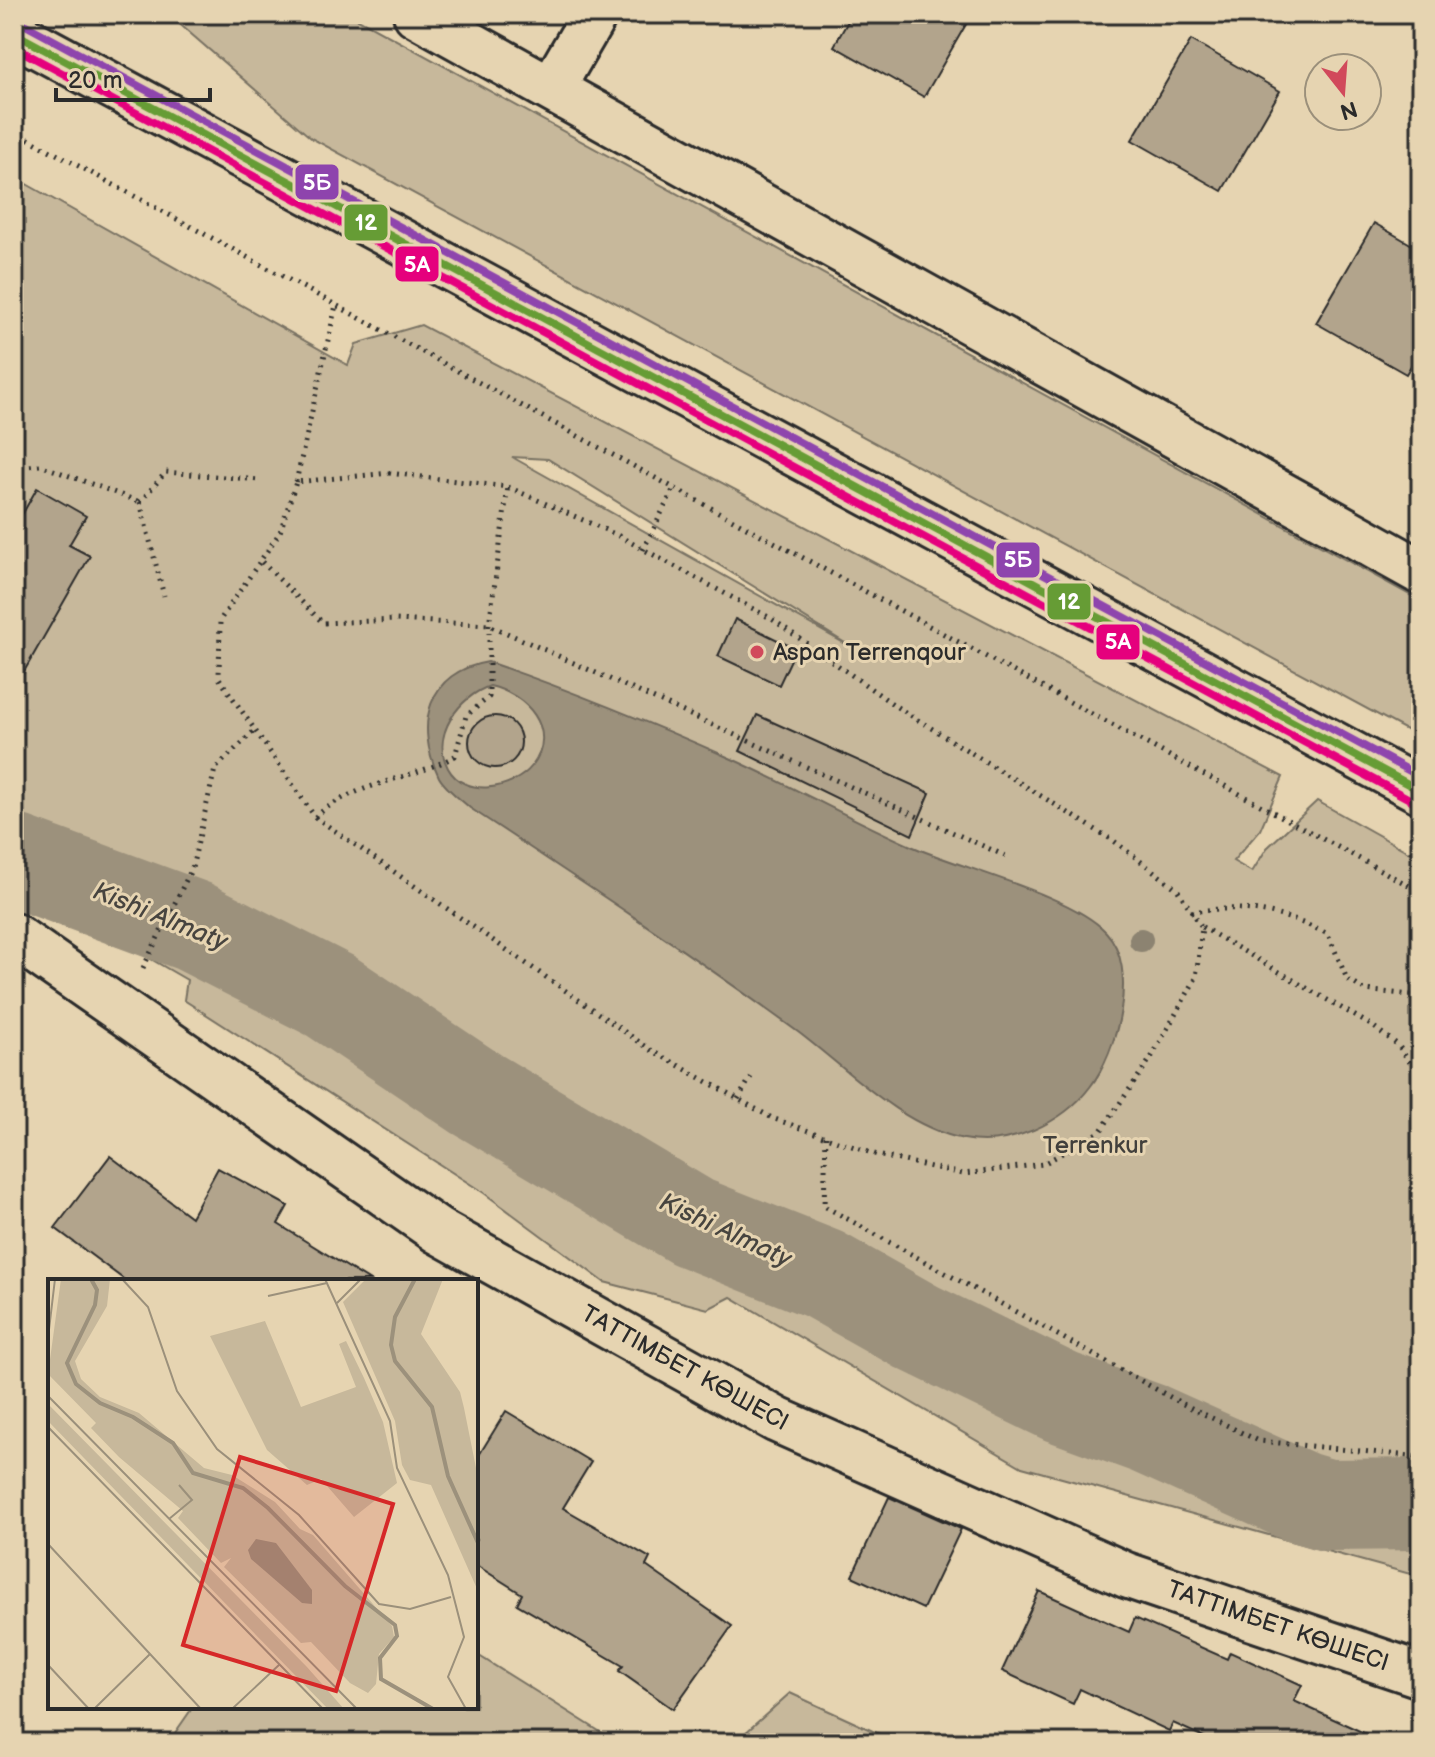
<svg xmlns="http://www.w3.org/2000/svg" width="1435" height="1757" font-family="'Balsamiq Sans',sans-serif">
	<rect width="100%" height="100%" fill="#e6d4b1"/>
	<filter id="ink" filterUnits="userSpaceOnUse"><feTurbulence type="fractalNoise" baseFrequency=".0125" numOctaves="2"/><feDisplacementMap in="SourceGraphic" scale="16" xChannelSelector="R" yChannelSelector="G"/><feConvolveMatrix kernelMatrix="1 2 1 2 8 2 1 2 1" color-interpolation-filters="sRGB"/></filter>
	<g filter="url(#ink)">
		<g fill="#c7b89b" stroke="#797263" stroke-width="2" fill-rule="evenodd">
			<polygon points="168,14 349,14 1421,601 1421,738 311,138"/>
			<path d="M14,177L348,365L356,344L421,325L1283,777L1260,830L1233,861L1252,872L1267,848L1317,801L1421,859V1577L1022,1467L731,1297L708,1309L604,1282L484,1193L184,1000L187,980L14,880ZM512,457L548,459L845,643H844Z"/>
			<polygon points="476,1654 618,1743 168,1743 193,1707 476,1707"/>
			<polygon points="790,1693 899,1743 734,1743"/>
		</g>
		<path fill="#9c917c" stroke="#6f685c" stroke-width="2" fill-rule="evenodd" d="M488,662C570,690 653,724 732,759C792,786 850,819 911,846C960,868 1072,895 1106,932C1140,968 1117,1053 1090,1087C1063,1123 1009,1148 964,1139C902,1127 847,1069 798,1032C691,954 581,881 470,808C460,799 445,788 439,777C414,725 427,672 488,662ZM490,686C525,694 560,729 532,766C513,790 464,798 448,768C430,735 460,696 490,686Z"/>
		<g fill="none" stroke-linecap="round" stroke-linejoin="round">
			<polyline stroke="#9c917c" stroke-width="92" points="14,860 193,926 250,955 331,996 477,1094 692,1222 823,1274 917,1327 1061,1397 1149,1429 1300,1497 1327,1505 1421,1504"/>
		</g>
		<g fill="#b2a48c" stroke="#2b2b2b" stroke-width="2">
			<polygon points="852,14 972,14 924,97 834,46"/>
			<polygon points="1191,40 1280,91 1222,191 1132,140"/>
			<polygon points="1374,223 1421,250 1421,349 1406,374 1316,323"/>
			<polygon points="37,488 86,516 69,545 90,556 14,689 14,529"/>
			<polygon points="735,619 796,649 779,685 718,656"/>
			<polygon points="757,715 930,793 912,835 740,751"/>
			<circle cx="495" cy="742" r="26"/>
			<polygon points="110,1156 191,1217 218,1168 288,1206 278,1224 370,1281 126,1281 55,1228"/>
			<polygon points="506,1411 591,1462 563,1508 650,1558 646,1566 732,1626 673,1709 619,1671 623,1666 517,1604 522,1594 476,1565 476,1460"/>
			<polygon points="889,1497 961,1529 923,1609 852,1576"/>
			<polygon points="1039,1591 1129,1632 1135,1618 1227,1659 1230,1652 1302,1685 1294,1701 1386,1743 1217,1743 1173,1723 1169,1731 1080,1689 1073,1704 1002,1671"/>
		</g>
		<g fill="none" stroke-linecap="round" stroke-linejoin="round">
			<g stroke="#2b2b2b" stroke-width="50">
				<g id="street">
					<polyline points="416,14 1421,572"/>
					<polyline points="552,88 595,14"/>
					<polyline points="14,936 438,1231 777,1420 1126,1575 1421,1675"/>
				</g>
			</g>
			<g stroke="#2b2b2b" stroke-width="50">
				<polyline id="secondary" points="14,33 1421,791"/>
			</g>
			<g stroke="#2b2b2b" stroke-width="5" stroke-dasharray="2 6" stroke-linecap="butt">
				<polyline points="14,131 1421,892"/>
				<polyline points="14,467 40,465 140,502"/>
				<polygon points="389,473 508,487 617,535 772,619 897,707 1114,841 1177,889 1202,927 1196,978 1151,1058 1100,1132 1043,1164 963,1174 877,1155 772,1118 651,1050 315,817 219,678 220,620 280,532 296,482"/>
				<polyline points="296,482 336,305"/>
				<polyline points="140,502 166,472 260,480"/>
				<polyline points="140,502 164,596"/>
				<polyline points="643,550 674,488"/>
				<polyline points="262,562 323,623 396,620 489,625 1010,858"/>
				<path d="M315,817C356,781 410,781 455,756L466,716L489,697V625L508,487"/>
				<path d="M1191,912C1245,904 1279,911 1328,934L1347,979L1364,990L1421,996"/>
				<polyline points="1202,927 1374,1027 1398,1045 1421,1079"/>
				<polyline points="143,968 192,868 215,769 254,731"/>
				<polyline points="738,1099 751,1077"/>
				<polyline points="826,1136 824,1206 1181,1403 1259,1441 1421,1457"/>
			</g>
			<use href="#street" stroke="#e6d4b1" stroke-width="44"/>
			<use href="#secondary" stroke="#e6d4b1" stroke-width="44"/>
			<g stroke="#e6d4b1" stroke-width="14">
				<polyline id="bus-1" points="14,33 1421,791"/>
			</g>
			<g stroke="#e6d4b1" stroke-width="14">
				<polyline id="bus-2" points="14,47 1415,802"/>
			</g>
			<g stroke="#e6d4b1" stroke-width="14">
				<polyline id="bus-3" points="20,22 1421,777"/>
			</g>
			<use href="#bus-1" stroke="#669c35" stroke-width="8"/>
			<use href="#bus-2" stroke="#e5007d" stroke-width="8"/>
			<use href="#bus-3" stroke="#8e44ad" stroke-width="8"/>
		</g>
		<circle fill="#8c8371" cx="1141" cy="940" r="12"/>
	</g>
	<circle fill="#d1495b" stroke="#e6d4b1" stroke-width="3" cx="757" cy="652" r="8"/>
	<g text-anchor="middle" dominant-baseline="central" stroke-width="6" stroke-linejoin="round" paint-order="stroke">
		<g font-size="24" fill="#2b2b2b" stroke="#e6d4b1" text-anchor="start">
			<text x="773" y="652">Aspan Terrenqour</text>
		</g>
		<g font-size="24" fill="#42403c" stroke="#e6d4b1">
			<text x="1095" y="1145">Terrenkur</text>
		</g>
		<g font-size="24" fill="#2b2b2b" stroke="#e6d4b1">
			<text transform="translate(685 1368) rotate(29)">ТАТТІМБЕТ КӨШЕСІ</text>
			<text transform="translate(1278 1626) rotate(19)">ТАТТІМБЕТ КӨШЕСІ</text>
		</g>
		<g font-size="26" font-style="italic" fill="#47443f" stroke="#e6d4b1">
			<text transform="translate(160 917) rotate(22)">Kіshі Almaty</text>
			<text transform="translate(725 1231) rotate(25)">Kіshі Almaty</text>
		</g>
	</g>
	<g transform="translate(48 1279)">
		<rect width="430" height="430" fill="#e6d4b1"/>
		<path d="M13,0H62L59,27L27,82L33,100L52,118L91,134L156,189L184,196L227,223L252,250L265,256L344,347L346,358L331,375L328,405L320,414L302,404L263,363L253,364L176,288L183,279L173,284L130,239L135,232L71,178L43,149L48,144L0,95ZM318,0H395L373,55L412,113L416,129L430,199V312L383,206L362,201L354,186L347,142L295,23ZM217,42L253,128L308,108L291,65L298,62L316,99L335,143L349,204L306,238L273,200L259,206L219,171L162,57ZM0,125L259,388L296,430H280L0,142Z" fill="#c7b89b"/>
		<path d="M208,260L228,264L264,311V325L254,324L203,280L200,271Z" fill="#9c917c"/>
		<path fill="none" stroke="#9c917c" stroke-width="4" d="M43,0L49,11L47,26L19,84L28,105L52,124L85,138L125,164L145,194L195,209L220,229L297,307L347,346L349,357L332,379L333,400L385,430M367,0L347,38L343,66L347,82L384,128L400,197L430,264"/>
		<path fill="none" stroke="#9b907b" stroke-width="2" d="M74,0L100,28L129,112L169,170L251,236L331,325L362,330L403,318M277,0L342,142L349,189L400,296L416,358L400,398L418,430M220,17L279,4M289,24L313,0M0,59L7,0M0,117L309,430M0,148L275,430M121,240L144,221L131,206M0,265L153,430M0,386L41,430M46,430L102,375M184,430L232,385"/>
		<path fill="#d62828" fill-opacity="0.15" stroke="#d62828" stroke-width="4" d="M192,178L345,225L288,412L135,366Z"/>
		<rect width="430" height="430" fill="none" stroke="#2b2b2b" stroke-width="4"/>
	</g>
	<g stroke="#e6d4b1" stroke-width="3">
		<rect x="294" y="163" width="46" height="38" rx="8" fill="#8e44ad"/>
		<rect x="343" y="203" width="46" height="39" rx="8" fill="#669c35"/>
		<rect x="394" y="245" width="46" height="38" rx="8" fill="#e5007d"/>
		<rect x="995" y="541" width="46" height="38" rx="8" fill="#8e44ad"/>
		<rect x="1046" y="582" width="46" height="39" rx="8" fill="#669c35"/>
		<rect x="1095" y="623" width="46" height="38" rx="8" fill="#e5007d"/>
	</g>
	<g font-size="22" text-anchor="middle" font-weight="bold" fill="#fff">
		<text x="317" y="190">5Б</text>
		<text x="366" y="230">12</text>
		<text x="417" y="272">5А</text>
		<text x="1018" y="567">5Б</text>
		<text x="1069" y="609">12</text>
		<text x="1118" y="649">5А</text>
	</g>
	<rect width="1435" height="1757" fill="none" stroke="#e6d4b1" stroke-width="48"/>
	<rect x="24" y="24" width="1387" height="1709" fill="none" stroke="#2b2b2b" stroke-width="3" filter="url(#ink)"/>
	<g transform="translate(1343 92) rotate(163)"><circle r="38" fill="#e6d4b1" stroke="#9b907b" stroke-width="2"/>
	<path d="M0-6L14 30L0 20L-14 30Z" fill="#d1495b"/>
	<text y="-12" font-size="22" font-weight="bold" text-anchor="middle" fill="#2b2b2b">N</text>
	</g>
	<path d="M56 88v12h154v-12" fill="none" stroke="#2b2b2b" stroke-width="4"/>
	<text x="68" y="88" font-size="24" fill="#2b2b2b" stroke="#e6d4b1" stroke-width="6" paint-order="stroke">20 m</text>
</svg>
